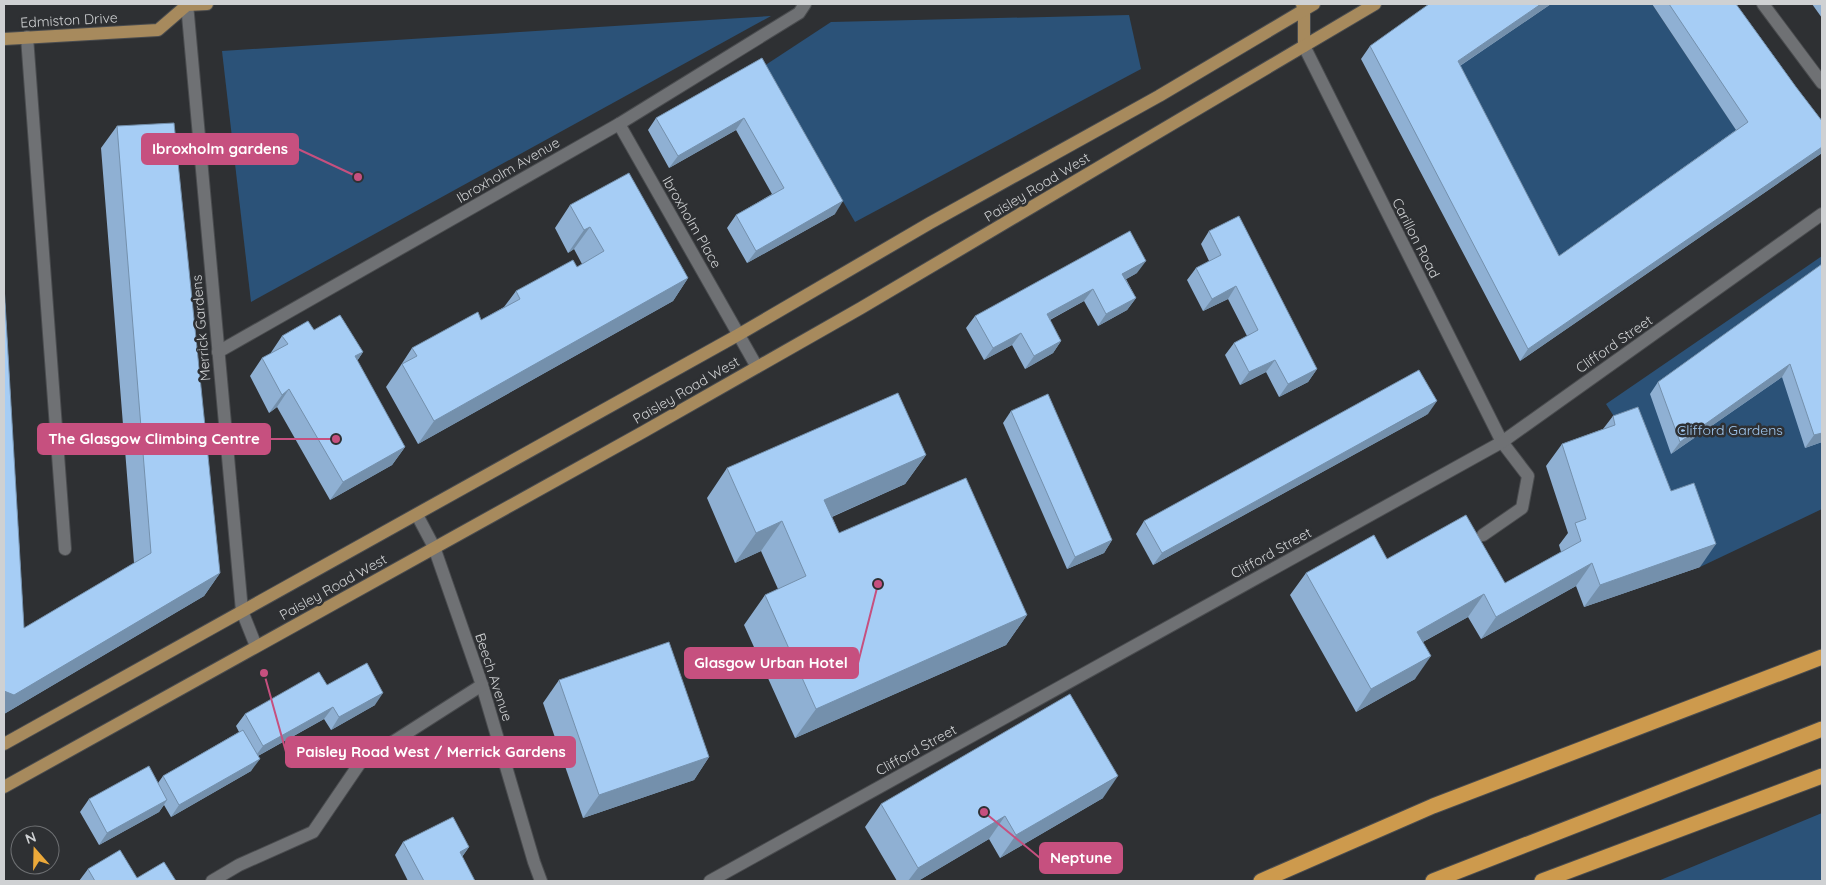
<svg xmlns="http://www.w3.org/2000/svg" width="1826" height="885" font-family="Quicksand,sans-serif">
	<rect width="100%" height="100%" fill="#2e3033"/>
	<g fill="#2b5278">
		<polygon points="1551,4 1652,4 1739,134 1551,268 1449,73"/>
		<polygon points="1129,15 1141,69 855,222 764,66 831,22"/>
		<polygon points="771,16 251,302 222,51"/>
		<polygon points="1822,256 1822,509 1700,567 1679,506 1622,429 1606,404"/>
		<polygon points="1822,813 1822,881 1658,881"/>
	</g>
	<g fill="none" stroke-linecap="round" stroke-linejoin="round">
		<g stroke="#4a4c4f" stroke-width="14">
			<g id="minor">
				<polyline points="187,4 242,611 256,646"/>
				<polyline points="1763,4 1822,83"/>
				<polyline points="27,37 65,549"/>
				<polyline points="1304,46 1502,442 1528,476 1522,508 1483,535"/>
				<polyline points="619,124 757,367"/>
				<polyline points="218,352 619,124 799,13 805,4"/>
				<polyline points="417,515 434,547 482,685 534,862 541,881"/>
				<polyline points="212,881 239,865 313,832 360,763 482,685"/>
				<polyline points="710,881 1502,442 1822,214"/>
			</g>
		</g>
		<g stroke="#4a4c4f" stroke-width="14">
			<g id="major">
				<polyline points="1302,4 1304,9 1304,46"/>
				<polyline points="4,39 158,30 187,5 207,4"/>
				<polyline points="4,744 738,335 930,223 1159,96 1314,4"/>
				<polyline points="4,787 643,432 861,308 1375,4"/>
			</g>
		</g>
		<g stroke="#4a4c4f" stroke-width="17">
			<g id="highway">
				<polyline points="1261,881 1433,806 1822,657"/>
				<polyline points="1433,881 1822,729"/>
				<polyline points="1542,881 1822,776"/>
			</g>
		</g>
		<use href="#minor" stroke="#6f7174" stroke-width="12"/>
		<use href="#major" stroke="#a78a5d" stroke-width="12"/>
		<use href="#highway" stroke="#cd9a4d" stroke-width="15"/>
	</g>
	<g fill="#8fb0d3">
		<polygon points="1551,4 1460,66 1559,256 1736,130 1652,4 1736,4 1796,87 1822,121 1822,153 1520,361 1361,59 1370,46"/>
		<polygon points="1812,4 1822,4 1822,18"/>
		<polygon points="762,58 835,214 747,263 727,228 736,215 772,194 736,130 669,168 648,130 656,118"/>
		<polygon points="117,126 220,573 204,596 4,714 4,285 24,628 134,563 101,148"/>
		<polygon points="570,205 688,278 673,301 418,444 386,387 397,371 412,348 481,320 504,307 516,291 577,267 582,264 574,249 568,253 555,228"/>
		<polygon points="1209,231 1317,369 1308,382 1279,397 1266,372 1240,385 1225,355 1234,343 1247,336 1228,299 1203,311 1187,280 1196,268 1209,261 1201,244"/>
		<polygon points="1822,264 1822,442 1805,448 1782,377 1671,454 1650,394 1658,382"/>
		<polygon points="1137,273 1126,279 1136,298 1127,310 1098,326 1084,301 1050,320 1061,341 1053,353 1025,369 1012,345 984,360 966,328 975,316"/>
		<polygon points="314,330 363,352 357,361 405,447 392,465 330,500 277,407 269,413 250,376 262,358 270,354 282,336"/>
		<polygon points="1011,411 1112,540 1104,553 1067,569 1003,423"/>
		<polygon points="1428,414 1153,565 1136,534 1144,521"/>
		<polygon points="1613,416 1700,567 1584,607 1576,586 1481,639 1468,617 1423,642 1415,679 1356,712 1290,595 1306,573 1387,559 1505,583 1561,552 1559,545 1568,533 1546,466 1562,444 1603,429"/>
		<polygon points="926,455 905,484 832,517 839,533 1027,615 1006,645 795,738 744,625 765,595 778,589 761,551 735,563 707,498 727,468"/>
		<polygon points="559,680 709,757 694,780 583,818 543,703"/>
		<polygon points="327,685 375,705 331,730 324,719 258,756 251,771 171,817 164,805 159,812 99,845 80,812 89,799 158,783 163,776 239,732 236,726 245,714"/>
		<polygon points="1103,798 1000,858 989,839 918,881 897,881 865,827 881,804"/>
		<polygon points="403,842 469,847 462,857 475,881 408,881 395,855"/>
		<polygon points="88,869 137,878 176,881 79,881"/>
	</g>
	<g fill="#7490ac">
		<polygon points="1541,4 1551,4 1449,73 1458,61"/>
		<polygon points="744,118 736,130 669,168 678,156"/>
		<polygon points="1822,147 1822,153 1520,361 1528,349"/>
		<polygon points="843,201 835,214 747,263 756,251"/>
		<polygon points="590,227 574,249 568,253 584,230"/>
		<polygon points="1146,261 1137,273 1114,286 1122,274"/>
		<polygon points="688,278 673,301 418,444 434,421"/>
		<polygon points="1236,286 1228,299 1203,311 1212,299"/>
		<polygon points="1093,289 1084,301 1038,326 1047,314"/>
		<polygon points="1136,298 1127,310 1098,326 1106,314"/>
		<polygon points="1021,333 1012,345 984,360 993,348"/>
		<polygon points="1061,341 1053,353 1025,369 1034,356"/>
		<polygon points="363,352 351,370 355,356"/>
		<polygon points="1275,360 1266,372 1240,385 1249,372"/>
		<polygon points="1790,364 1782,377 1671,454 1680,442"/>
		<polygon points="1317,369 1308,382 1279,397 1288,384"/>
		<polygon points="289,389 277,407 269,413 282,395"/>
		<polygon points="1437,401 1428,414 1153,565 1162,553"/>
		<polygon points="1822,433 1822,442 1805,448 1814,435"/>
		<polygon points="405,447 392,465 330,500 343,482"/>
		<polygon points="926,455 905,484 804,529 824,500"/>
		<polygon points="782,521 761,551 735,563 756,533"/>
		<polygon points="1112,540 1104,553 1067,569 1075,557"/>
		<polygon points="1716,544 1700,567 1584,607 1600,585"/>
		<polygon points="1592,563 1576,586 1481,639 1496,617"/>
		<polygon points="220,573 204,596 4,714 4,691"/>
		<polygon points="1484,594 1468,617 1401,654 1417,632"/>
		<polygon points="1027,615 1006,645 795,738 816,709"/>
		<polygon points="1431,656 1415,679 1356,712 1371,689"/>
		<polygon points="383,693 375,705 331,730 339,717"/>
		<polygon points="333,707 324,719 254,758 263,746"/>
		<polygon points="709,757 694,780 583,818 599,795"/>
		<polygon points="260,759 251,771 171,817 179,805"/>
		<polygon points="1118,776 1103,798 1000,858 1016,835"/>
		<polygon points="167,800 159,812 99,845 107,833"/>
		<polygon points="1005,816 989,839 918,881 908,881 918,868"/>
		<polygon points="469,847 460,859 460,852"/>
	</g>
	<g fill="#a6cdf5" stroke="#7490ac">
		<polygon points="1429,4 1541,4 1458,61 1559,256 1748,122 1669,4 1736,4 1796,87 1822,121 1822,147 1528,349 1370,46"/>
		<polygon points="762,58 843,201 756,251 736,215 784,188 744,118 678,156 656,118"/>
		<polygon points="174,123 220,573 14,695 4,691 4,285 24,628 151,553 117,126"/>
		<polygon points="629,173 688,278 434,421 402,364 417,356 412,348 478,312 481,320 520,299 516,291 573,260 577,267 604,251 590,227 584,230 570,205"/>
		<polygon points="1239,216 1317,369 1288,384 1275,360 1249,372 1234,343 1258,330 1236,286 1212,299 1196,268 1221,255 1209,231"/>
		<polygon points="1130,231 1146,261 1122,274 1136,298 1106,314 1093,289 1047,314 1061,341 1034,356 1021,333 993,348 975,316"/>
		<polygon points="1822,264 1822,433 1814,435 1790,364 1680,442 1658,382"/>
		<polygon points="340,315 363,352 355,356 405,447 343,482 289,389 282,395 262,358 288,344 282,336 308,321 314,330"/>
		<polygon points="1419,370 1437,401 1162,553 1144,521"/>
		<polygon points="898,393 926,455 824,500 839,533 966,478 1027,615 816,709 765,595 806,576 782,521 756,533 727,468"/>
		<polygon points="1048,394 1112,540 1075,557 1011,411"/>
		<polygon points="1638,407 1671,491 1694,483 1716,544 1600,585 1592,563 1496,617 1484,594 1417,632 1431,656 1371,689 1306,573 1374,535 1387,559 1466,515 1505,583 1581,541 1575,523 1586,519 1562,444 1615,425 1613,416"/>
		<polygon points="669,642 709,757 599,795 559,680"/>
		<polygon points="367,663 383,693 339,717 333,707 263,746 245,714 319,672 327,685"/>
		<polygon points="1070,694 1118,776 1016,835 1005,816 918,868 881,804"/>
		<polygon points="243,730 260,759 179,805 163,776"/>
		<polygon points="149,766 167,800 107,833 89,799"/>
		<polygon points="453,817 469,847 460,852 475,881 424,881 403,842"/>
		<polygon points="120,850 137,878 164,862 176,881 95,881 88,869"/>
	</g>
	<g text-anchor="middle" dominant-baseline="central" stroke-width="5" stroke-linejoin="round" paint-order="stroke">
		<g font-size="14" fill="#cfd1d3" stroke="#2e3033">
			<text transform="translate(69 20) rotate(-3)">Edmiston Drive</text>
			<text transform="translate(508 170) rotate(-30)">Ibroxholm Avenue</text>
			<text transform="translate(1037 187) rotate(-31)">Paisley Road West</text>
			<text transform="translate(692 222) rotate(60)">Ibroxholm Place</text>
			<text transform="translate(1416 238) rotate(63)">Carillon Road</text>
			<text transform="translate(201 328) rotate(-95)">Merrick Gardens</text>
			<text transform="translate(1614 344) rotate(-35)">Clifford Street</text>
			<text transform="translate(686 390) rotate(-30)">Paisley Road West</text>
			<text transform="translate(1271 553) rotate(-29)">Clifford Street</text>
			<text transform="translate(333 587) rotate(-29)">Paisley Road West</text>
			<text transform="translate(494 677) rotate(72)">Beech Avenue</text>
			<text transform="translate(916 750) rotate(-29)">Clifford Street</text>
		</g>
		<g font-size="14" fill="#a2c9f1" stroke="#2e3033">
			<text x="1730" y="430">Clifford Gardens</text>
		</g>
	</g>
	<path fill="none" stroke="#c6507f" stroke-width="2" d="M358 177L298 149M336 439L270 439M878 584L858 663M264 673L286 752M984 812L1040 858"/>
	<g fill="#c6507f" stroke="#2e3033" stroke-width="2">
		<circle cx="358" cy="177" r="5"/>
		<circle cx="336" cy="439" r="5"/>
		<circle cx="878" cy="584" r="5"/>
		<circle cx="264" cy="673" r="5"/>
		<circle cx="984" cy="812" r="5"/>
	</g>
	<g fill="#c6507f" stroke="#c6507f" stroke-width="2">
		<rect x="142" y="134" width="156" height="30" rx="5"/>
		<rect x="38" y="424" width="232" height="30" rx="5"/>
		<rect x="685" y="648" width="173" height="30" rx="5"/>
		<rect x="286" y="737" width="289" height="30" rx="5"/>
		<rect x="1040" y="843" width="82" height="30" rx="5"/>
	</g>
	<g font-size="15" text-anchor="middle" font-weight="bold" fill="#fff">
		<text x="220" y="154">Ibroxholm gardens</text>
		<text x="154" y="444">The Glasgow Climbing Centre</text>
		<text x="771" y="668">Glasgow Urban Hotel</text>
		<text x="431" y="757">Paisley Road West / Merrick Gardens</text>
		<text x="1081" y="863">Neptune</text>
	</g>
	<rect width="1826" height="885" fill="none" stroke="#cfd1d3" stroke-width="10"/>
	<g transform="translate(35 850) rotate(340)"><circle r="24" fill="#2e3033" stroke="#6e7073"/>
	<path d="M0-4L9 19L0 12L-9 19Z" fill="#eca93a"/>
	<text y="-8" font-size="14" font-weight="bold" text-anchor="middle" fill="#cfd1d3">N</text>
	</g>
</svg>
